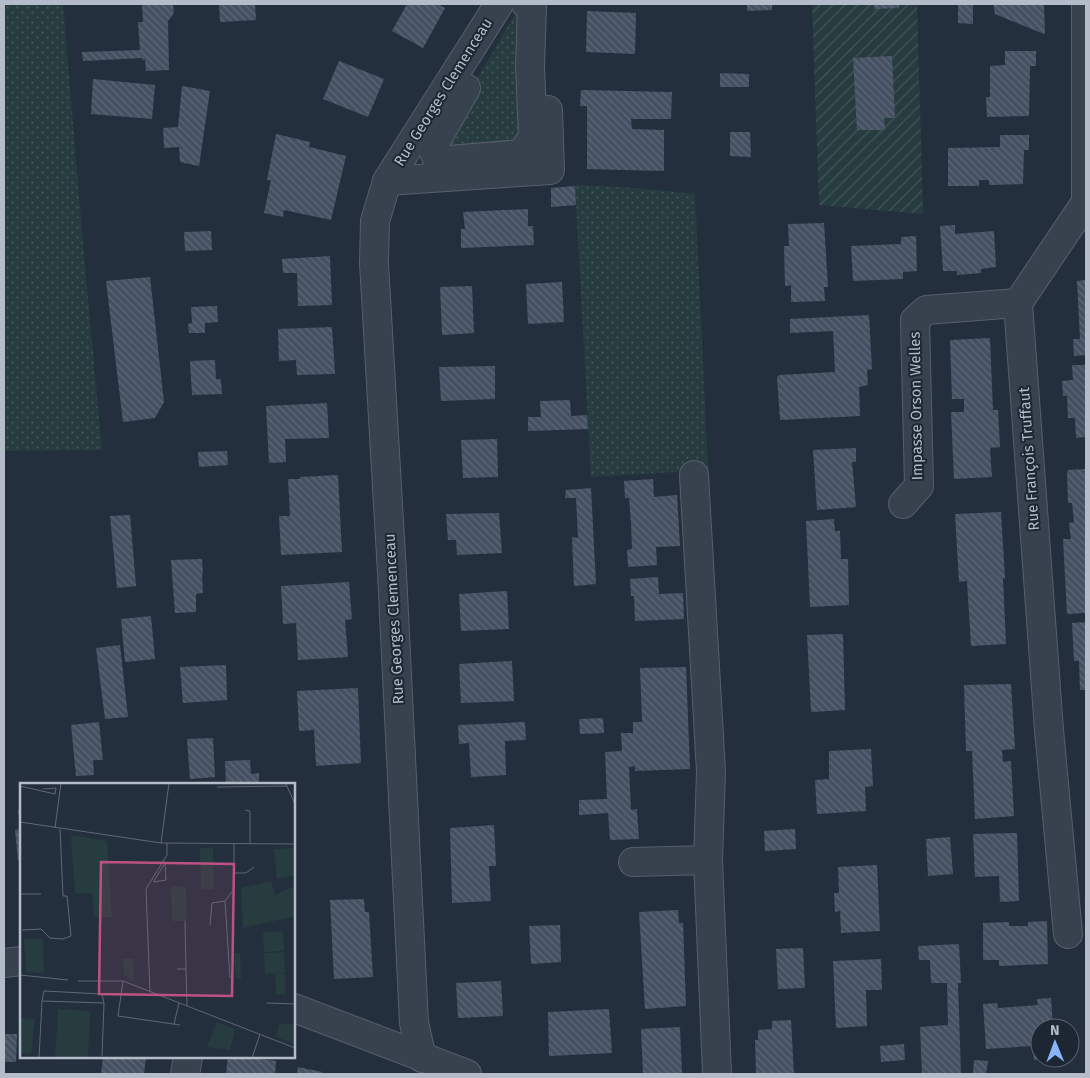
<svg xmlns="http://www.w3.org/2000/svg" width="1090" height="1078" font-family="'Fira Sans',sans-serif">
	<defs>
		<pattern id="grass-dots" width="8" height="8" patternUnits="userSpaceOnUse" patternTransform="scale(1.25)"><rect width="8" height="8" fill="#263c3f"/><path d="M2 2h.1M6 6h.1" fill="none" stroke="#435659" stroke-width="1.8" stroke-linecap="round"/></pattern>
		<pattern id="garden-furrows" width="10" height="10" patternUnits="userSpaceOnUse" patternTransform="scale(1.25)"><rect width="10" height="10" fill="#263c3f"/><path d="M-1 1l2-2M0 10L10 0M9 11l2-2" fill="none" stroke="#435659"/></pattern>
		<pattern id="building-back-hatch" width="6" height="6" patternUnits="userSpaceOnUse" patternTransform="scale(1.25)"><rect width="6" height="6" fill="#455162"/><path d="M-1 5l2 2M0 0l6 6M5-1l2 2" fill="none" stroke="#5d6877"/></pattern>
	</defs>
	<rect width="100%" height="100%" fill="#242f3e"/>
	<g fill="url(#grass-dots)">
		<polygon points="4,4 63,4 84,256 102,450 4,451"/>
		<polygon points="523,11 530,130 512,150 436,149 515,14"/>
		<polygon points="580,185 636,188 695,194 708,470 591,477 575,186"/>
	</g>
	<polygon fill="url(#garden-furrows)" points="812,4 917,4 923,214 819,205"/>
	<g fill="url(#building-back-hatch)">
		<polygon points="142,4 173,4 174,13 168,21 169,70 146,71 145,59 142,60 142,58 83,61 82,52 140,50 138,22 143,22"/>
		<polygon points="219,4 255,4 256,20 220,22"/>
		<polygon points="407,4 437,4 445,8 423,48 392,31"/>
		<polygon points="747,4 772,4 772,10 747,11"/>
		<polygon points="874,4 899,4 899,8 874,9"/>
		<polygon points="958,4 973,4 973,24 958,23"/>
		<polygon points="993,4 1044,4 1045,33 1044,34 995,14"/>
		<polygon points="587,11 636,13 635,54 586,52"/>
		<polygon points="1005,51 1036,51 1036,66 1030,66 1029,116 987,117 986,97 990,97 990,66 1005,65"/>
		<polygon points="892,56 895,118 884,118 885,130 857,130 853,58"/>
		<polygon points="339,61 384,79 368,117 323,99"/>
		<polygon points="720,73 749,74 749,87 720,87"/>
		<polygon points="93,79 155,85 152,119 91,114"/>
		<polygon points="182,86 210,91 199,166 180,162 179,147 164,148 163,128 178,127"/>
		<polygon points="581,90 672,92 671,119 631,119 632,129 664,130 664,171 587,169 587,106 580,106"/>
		<polygon points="730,132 750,132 751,157 730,156"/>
		<polygon points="276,134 310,142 309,147 346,156 331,220 284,210 283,217 264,213 271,180 267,180"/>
		<polygon points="1000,135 1029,135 1029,150 1024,150 1023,184 989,185 989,180 979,180 979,186 948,186 948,148 1000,147"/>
		<polygon points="575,186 576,205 551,207 551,188"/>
		<polygon points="528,209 528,226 533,226 534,245 461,248 461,229 465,229 463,212"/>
		<polygon points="824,223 828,287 824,287 825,301 791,302 791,285 785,286 784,246 789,246 788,224"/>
		<polygon points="955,225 955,234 994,231 996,267 981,269 981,273 957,275 957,271 943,271 940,226"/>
		<polygon points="211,231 212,250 185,251 184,232"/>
		<polygon points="916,236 917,271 903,272 903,279 853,281 851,246 901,244 901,237"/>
		<polygon points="330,256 332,305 298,306 297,273 283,273 282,259"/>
		<polygon points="150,277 164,402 155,418 123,422 106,281"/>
		<polygon points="1086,280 1086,355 1074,356 1073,339 1080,339 1077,281"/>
		<polygon points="562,282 564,322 528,324 526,284"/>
		<polygon points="472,286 474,333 442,335 440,287"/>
		<polygon points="217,306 218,322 205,323 205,333 189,333 188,324 192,323 191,307"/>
		<polygon points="869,315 872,369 867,370 868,385 859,387 860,416 780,420 777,377 780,375 835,372 833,331 790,333 790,319"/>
		<polygon points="332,327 335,374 297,375 296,360 279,361 278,329"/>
		<polygon points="990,338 993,410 998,410 1000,447 990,448 992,477 954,479 951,412 964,412 964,399 952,399 950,340"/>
		<polygon points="215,360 216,379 221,379 222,394 192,395 190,361"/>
		<polygon points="1072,365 1086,365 1086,437 1076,438 1075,418 1068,418 1067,396 1063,396 1062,381 1073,380"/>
		<polygon points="495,366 495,399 441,401 439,367"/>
		<polygon points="570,400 571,416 587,415 588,429 528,431 528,417 541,417 540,401"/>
		<polygon points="327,403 329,438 285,439 286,462 269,463 266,406"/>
		<polygon points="497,439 498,477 463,478 461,440"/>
		<polygon points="856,448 856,462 852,462 856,507 817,510 813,450"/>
		<polygon points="227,451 228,465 199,467 198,452"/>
		<polygon points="1086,469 1086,613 1067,614 1063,539 1071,539 1069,523 1074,522 1072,503 1068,503 1067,472 1068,470"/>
		<polygon points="338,475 342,552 281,555 279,516 290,516 288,479 300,479 300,477"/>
		<polygon points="653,479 654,497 677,495 680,546 656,547 657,565 628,567 627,550 632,549 631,523 629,498 625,498 624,481"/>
		<polygon points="591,488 596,584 574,586 572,537 578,538 576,498 565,498 566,490"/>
		<polygon points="1001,512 1005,578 1003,579 1006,644 971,646 967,581 959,582 955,514"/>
		<polygon points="499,513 502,553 457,555 456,540 448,540 446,514"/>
		<polygon points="130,515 136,586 117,588 110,516"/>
		<polygon points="834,519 835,531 840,531 841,559 848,559 849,605 810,607 806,521"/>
		<polygon points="202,559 203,575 202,575 203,593 196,594 196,612 175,613 171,560"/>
		<polygon points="658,577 659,594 683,593 684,619 635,621 634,596 631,596 630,579"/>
		<polygon points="349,582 352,619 345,620 348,657 298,660 296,623 283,624 281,586"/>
		<polygon points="507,591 509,629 461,631 459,594"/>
		<polygon points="151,616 155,659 125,662 121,619"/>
		<polygon points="1086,622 1086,690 1080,690 1079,661 1074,661 1072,623"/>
		<polygon points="838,634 843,634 845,710 811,712 807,635"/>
		<polygon points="120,645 128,717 105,719 96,648"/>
		<polygon points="512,661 514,701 461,703 459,664"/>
		<polygon points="226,665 227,700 183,703 180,667"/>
		<polygon points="686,667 690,769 635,771 635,766 629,767 631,810 637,809 639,839 610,840 608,813 579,815 579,800 607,799 605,752 622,751 621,733 633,733 633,722 642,722 640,668"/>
		<polygon points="1011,684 1015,749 1002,750 1003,762 1011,761 1014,816 975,819 972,751 966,751 964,685"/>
		<polygon points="358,688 361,763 316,766 314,730 299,731 297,691"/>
		<polygon points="603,718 604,733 580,734 579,719"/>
		<polygon points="99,722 103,760 93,760 94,775 76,776 71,725"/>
		<polygon points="525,722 526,740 505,741 506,775 471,777 469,743 459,744 458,725"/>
		<polygon points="213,738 215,777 190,779 187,739"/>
		<polygon points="871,749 873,786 865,787 866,811 817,814 815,780 829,779 829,751"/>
		<polygon points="250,760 251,774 259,773 259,784 226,784 225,761"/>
		<polygon points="18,810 21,810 21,827 20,827"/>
		<polygon points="494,825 496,866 489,866 491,901 452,903 450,828"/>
		<polygon points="21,829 21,860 18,861 15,830"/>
		<polygon points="795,829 796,849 765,851 764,831"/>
		<polygon points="1017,833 1019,901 1000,902 999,876 975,877 973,834"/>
		<polygon points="950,837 953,874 928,876 926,839"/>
		<polygon points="877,865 880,931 841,933 840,911 835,912 834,893 839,893 838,867"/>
		<polygon points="364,899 365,912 369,912 373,977 334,979 330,900"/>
		<polygon points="678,910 679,923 683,923 686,1006 645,1009 639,912"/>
		<polygon points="1047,921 1048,964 999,966 999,960 983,960 983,923 1009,922 1009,926 1028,926 1028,922"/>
		<polygon points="560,925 561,962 531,964 529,926"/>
		<polygon points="959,944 961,983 958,983 961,1074 922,1074 920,1027 948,1025 947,983 931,983 930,960 919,960 918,946"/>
		<polygon points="803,948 805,988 778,989 776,949"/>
		<polygon points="881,959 882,990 866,990 867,1026 836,1028 833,961"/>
		<polygon points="501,981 503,1016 458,1018 456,983"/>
		<polygon points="1051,998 1053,1028 1040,1028 1040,1059 1034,1060 1033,1046 986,1049 983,1004 997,1003 998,1008 1038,1005 1037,999"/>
		<polygon points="609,1009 612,1053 549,1056 548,1012"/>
		<polygon points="791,1020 794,1074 756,1074 755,1040 758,1040 758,1030 772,1029 772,1021"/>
		<polygon points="680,1027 682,1074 643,1074 641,1029"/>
		<polygon points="4,1034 17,1034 16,1062 4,1062"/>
		<polygon points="904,1044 905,1060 881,1062 880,1046"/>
		<polygon points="103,1057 146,1057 144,1074 101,1074"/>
		<polygon points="228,1057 244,1057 276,1061 275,1074 226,1074"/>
		<polygon points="974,1060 988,1061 986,1074 973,1074"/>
		<polygon points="298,1067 322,1072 322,1074 297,1074"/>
	</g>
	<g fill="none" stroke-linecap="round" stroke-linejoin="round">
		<g stroke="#565f6c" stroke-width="30">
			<g id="minor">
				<polyline points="466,88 432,148 438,161 521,154 533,137 530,67 532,7 526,4"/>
				<polyline points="387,181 550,170 548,110"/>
				<polyline points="694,475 711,772 708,860"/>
				<polyline points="903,504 919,486 915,320 926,310 1018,303"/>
				<polyline points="633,862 708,860 717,1074"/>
				<polyline points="1068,934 1049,730 1018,303 1086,202 1086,4"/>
				<polyline points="4,963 21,961"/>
				<polyline points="294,1008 467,1074"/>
				<polyline points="422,1058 414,1023 392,573 374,263 375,221 387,181 499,4"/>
				<polyline points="185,1074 188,1057"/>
			</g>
		</g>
		<use href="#minor" stroke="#38414e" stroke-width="28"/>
	</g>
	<g text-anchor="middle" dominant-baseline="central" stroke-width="4" stroke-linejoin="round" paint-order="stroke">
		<g font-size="15" fill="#b4bcc9" stroke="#1d2633">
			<text transform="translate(443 92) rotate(-58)">Rue Georges Clemenceau</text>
			<text transform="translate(916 406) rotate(-91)">Impasse Orson Welles</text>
			<text transform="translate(1029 459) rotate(-94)">Rue François Truffaut</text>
			<text transform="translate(394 619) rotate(-93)">Rue Georges Clemenceau</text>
		</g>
	</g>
	<g transform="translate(20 783)">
		<rect width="275" height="275" fill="#242f3e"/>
		<path d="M51,52L87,58L92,134H74L72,110H55ZM151,103L166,104L167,138H152ZM213,170H220L221,196L216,195ZM103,176H113L114,199L104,191Z" fill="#263c3f"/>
		<path d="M0,235L15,236L11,271L0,270Z" fill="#263c3f"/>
		<path d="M38,226L70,228L68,275H35ZM259,241H275V261L256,254Z" fill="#263c3f"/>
		<path d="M180,65H193L194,107L181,106ZM275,65V92L257,96L254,66ZM251,98L255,112L275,103V133L223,145L221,105ZM4,156H23L24,190L6,189ZM197,239L215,246L210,267L187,264Z" fill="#263c3f"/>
		<path d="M263,148L264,168L244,169L243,149ZM264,169L265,190L245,191L244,170ZM255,191H265L266,211L256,212Z" fill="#263c3f"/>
		<path fill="none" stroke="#5e6776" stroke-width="1" d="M266,1L275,21M0,3L35,11L36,5L23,6M197,4L267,3M225,27L230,28V61M0,39L141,60L275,61M35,45L41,0M141,60L149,0M145,80L146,97L134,99V98ZM214,90H226L234,84M0,99V159M1,111H21M165,138L166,186M190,142L192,120L205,118M2,147L21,146L30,155L43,156L51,153L47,113H43L40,46M157,186H166L167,223M0,192L48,197M210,195L205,118L214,106V61M58,198H103L275,265M103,198L98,233L160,242M130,209L126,106L147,72V60M22,218L24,208L82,211L84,220M247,220L275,221M154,241L159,220M19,275L22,218L84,220L82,273M232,275L240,251"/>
		<path fill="#bd5182" fill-opacity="0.15" stroke="#bd5182" stroke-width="2.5" d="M81,79L214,81L212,213L79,211Z"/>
		<rect width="275" height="275" fill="none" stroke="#b4bcc9" stroke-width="2.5"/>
	</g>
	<rect width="1090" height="1078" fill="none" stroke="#b4bcc9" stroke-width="10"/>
	<g transform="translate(1055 1043) rotate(359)"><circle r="24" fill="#1d2633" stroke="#59626f"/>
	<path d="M0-4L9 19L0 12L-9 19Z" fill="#8ab4f8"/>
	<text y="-8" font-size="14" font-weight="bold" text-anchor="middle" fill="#b4bcc9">N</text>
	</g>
</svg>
